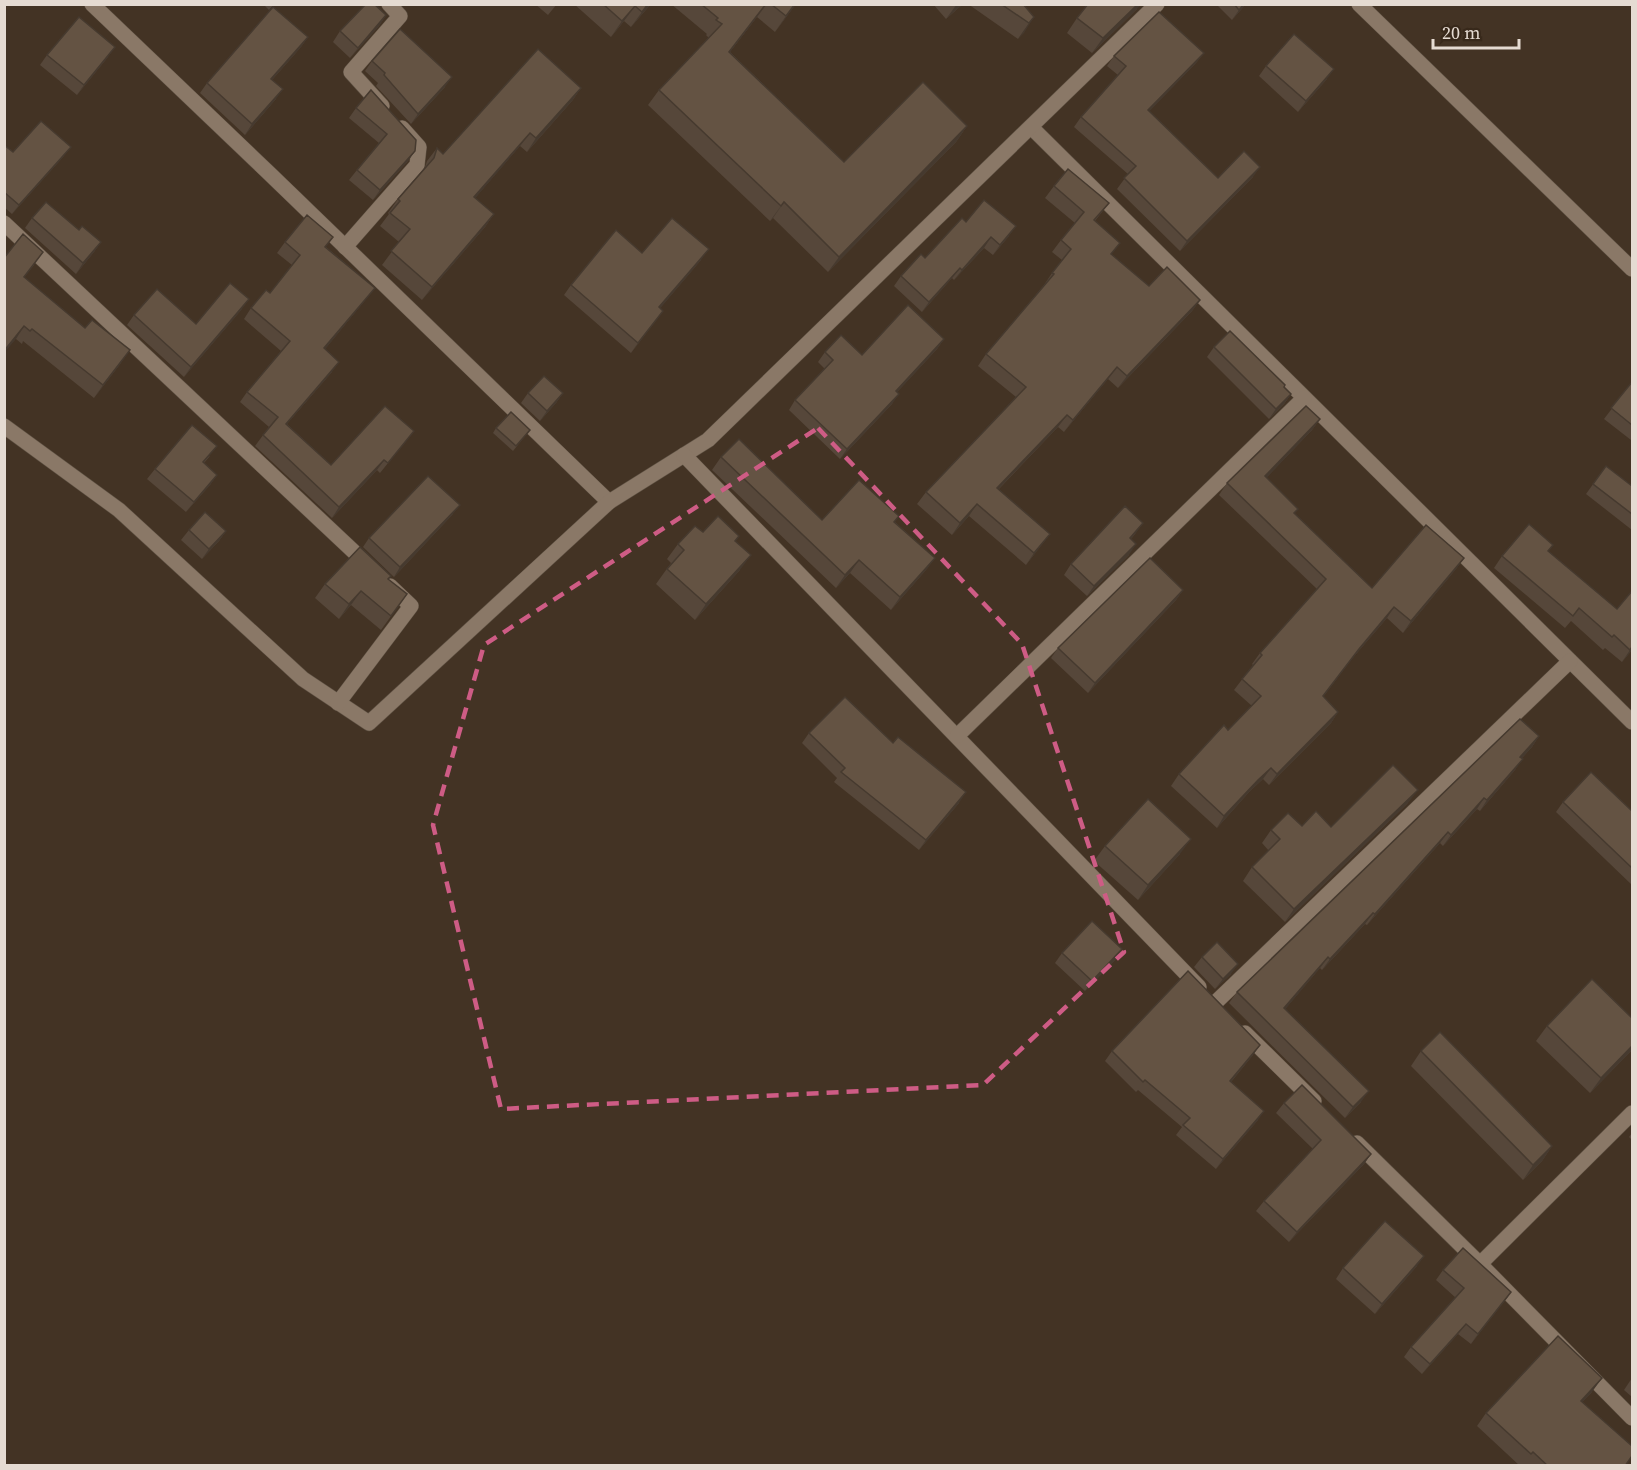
<svg xmlns="http://www.w3.org/2000/svg" width="1637" height="1470" font-family="'Source Serif 4',serif">
	<rect width="100%" height="100%" fill="#433324"/>
	<g fill="none" stroke-linecap="round" stroke-linejoin="round">
		<g stroke="#5e5143" stroke-width="16">
			<g id="minor">
				<polyline points="92,4 272,176 609,502"/>
				<polyline points="1359,4 1632,269"/>
				<polyline points="382,106 351,72 400,16 389,4"/>
				<polyline points="1031,127 1632,722"/>
				<polyline points="4,223 368,565"/>
				<polyline points="345,247 417,165 419,147 402,128"/>
				<polyline points="4,426 119,510 303,679 369,723 609,502 708,440 1157,4"/>
				<polyline points="684,455 1199,987"/>
				<polyline points="338,703 411,606 390,586"/>
				<polyline points="957,736 1304,398"/>
				<polyline points="1215,1003 1570,661"/>
				<polyline points="1245,1033 1314,1101"/>
				<polyline points="1357,1143 1480,1264 1632,1418"/>
				<polyline points="1480,1264 1632,1113"/>
			</g>
		</g>
		<use href="#minor" stroke="#8a7867" stroke-width="15"/>
	</g>
	<g fill="#56473a">
		<polygon points="263,4 274,4 269,10"/>
		<polygon points="535,4 557,4 548,15"/>
		<polygon points="574,4 651,4 631,27 624,21 611,37"/>
		<polygon points="671,4 796,4 775,32 757,17 730,52 844,162 967,126 956,142 828,272 773,218 770,221 648,105 659,90 709,38 706,35 707,34"/>
		<polygon points="933,4 963,4 946,19"/>
		<polygon points="968,4 1023,4 1034,17 1018,39"/>
		<polygon points="1216,4 1246,4 1232,20"/>
		<polygon points="1137,9 1092,53 1067,33 1077,18"/>
		<polygon points="386,15 379,26 350,58 333,42 340,31"/>
		<polygon points="308,37 301,47 272,80 276,99 245,135 200,93 207,83"/>
		<polygon points="1204,53 1196,63 1149,111 1218,178 1253,177 1180,251 1117,189 1128,174 1074,127 1081,117 1118,75 1107,66 1114,56"/>
		<polygon points="47,55 108,57 77,95 40,65"/>
		<polygon points="372,61 445,87 411,124 376,86 378,83 365,71"/>
		<polygon points="1266,66 1327,79 1298,112 1259,76"/>
		<polygon points="581,88 572,101 527,152 520,146 475,198 494,214 485,227 422,300 382,265 399,242 380,226 389,214 388,213 398,199 425,167 427,161 437,148 443,154"/>
		<polygon points="356,108 415,151 408,161 373,200 349,180 357,170 379,143 349,118"/>
		<polygon points="4,145 13,152 64,156 12,214 4,207"/>
		<polygon points="1054,186 1109,203 1095,221 1112,255 1149,286 1200,300 1192,311 1118,388 1108,379 1064,432 1058,427 998,490 1050,534 1026,565 969,516 952,535 917,504 926,492 1016,397 978,366 986,354 1044,285 1052,273 1062,260 1052,252 1061,240 1075,223 1045,198"/>
		<polygon points="32,218 79,230 101,242 94,252 76,274 25,228"/>
		<polygon points="966,222 1009,236 993,255 984,248 954,280 952,278 922,312 894,286 901,276 925,258"/>
		<polygon points="285,242 326,247 375,288 367,298 325,349 332,372 287,424 331,465 414,431 380,473 377,470 332,518 255,446 269,427 240,402 247,392 281,351 244,319 251,308 270,293 292,265 277,253"/>
		<polygon points="642,253 701,260 660,308 663,311 631,353 564,295 571,285"/>
		<polygon points="4,258 34,265 24,277 121,363 94,398 23,341 22,344 16,339"/>
		<polygon points="242,309 184,377 127,325 134,315 196,324"/>
		<polygon points="944,339 937,349 897,392 892,404 840,459 789,410 795,400 825,369 818,362 825,352 862,355"/>
		<polygon points="1214,347 1291,394 1284,404 1269,419 1207,357"/>
		<polygon points="1632,382 1632,439 1631,440 1604,419"/>
		<polygon points="528,393 563,393 556,403 540,421 521,403"/>
		<polygon points="1320,419 1312,430 1266,478 1295,514 1372,588 1464,558 1456,569 1403,633 1387,618 1351,660 1323,697 1338,712 1331,723 1269,785 1263,779 1250,791 1217,828 1171,786 1179,774 1228,730 1252,706 1234,690 1253,665 1252,664 1260,653 1317,589 1219,495 1227,483"/>
		<polygon points="496,428 530,430 513,451 493,433"/>
		<polygon points="210,456 204,463 217,475 210,485 186,512 147,479 155,469"/>
		<polygon points="721,457 822,520 895,522 935,558 926,570 891,610 850,573 836,588 712,470"/>
		<polygon points="1606,466 1632,486 1632,530 1586,494"/>
		<polygon points="453,514 394,577 363,547 369,538"/>
		<polygon points="189,530 226,531 219,541 202,559 181,540"/>
		<polygon points="703,532 735,541 740,570 695,620 656,584 671,563 667,559 678,544"/>
		<polygon points="1136,533 1131,539 1129,555 1087,596 1064,575 1071,564"/>
		<polygon points="1548,551 1632,650 1622,662 1605,648 1603,650 1571,621 1565,628 1494,568 1502,556"/>
		<polygon points="325,584 407,594 381,630 351,605 339,619 315,598"/>
		<polygon points="1183,590 1176,600 1088,693 1051,658 1058,648"/>
		<polygon points="809,733 893,743 959,803 919,850 834,782 837,778 802,743"/>
		<polygon points="1539,736 1532,747 1522,758 1515,770 1480,811 1477,809 1443,846 1440,843 1367,925 1365,924 1322,970 1320,968 1285,1009 1361,1102 1345,1118 1229,1003 1237,992"/>
		<polygon points="1563,802 1632,811 1632,885 1556,812"/>
		<polygon points="1408,803 1285,922 1243,881 1252,867 1269,851 1262,843 1271,830 1302,826 1331,827"/>
		<polygon points="1105,846 1180,854 1138,900 1094,861"/>
		<polygon points="1122,949 1115,960 1085,991 1055,963 1062,953"/>
		<polygon points="1202,957 1231,974 1215,989 1194,967"/>
		<polygon points="1547,1026 1632,1050 1590,1093 1536,1041"/>
		<polygon points="1112,1051 1253,1055 1231,1082 1258,1120 1216,1169 1176,1135 1182,1127 1138,1090 1136,1092 1105,1061"/>
		<polygon points="1421,1051 1552,1146 1542,1161 1523,1180 1411,1066"/>
		<polygon points="1284,1103 1371,1154 1364,1164 1289,1242 1256,1211 1264,1201 1313,1149 1276,1113"/>
		<polygon points="1632,1133 1632,1140 1629,1137"/>
		<polygon points="1417,1266 1375,1314 1336,1279 1343,1268"/>
		<polygon points="1443,1270 1511,1292 1471,1344 1458,1334 1422,1374 1404,1357 1411,1347 1456,1298 1436,1280"/>
		<polygon points="1632,1378 1632,1397 1624,1390"/>
		<polygon points="1592,1392 1582,1402 1627,1466 1520,1466 1477,1426 1486,1413"/>
	</g>
	<g fill="#463a2f">
		<polygon points="648,4 651,4 631,27 642,12"/>
		<polygon points="766,4 757,17 718,67 729,52"/>
		<polygon points="795,4 796,4 775,32 786,16"/>
		<polygon points="957,4 963,4 946,19"/>
		<polygon points="1138,4 1141,4 1137,9 1092,53 1103,38"/>
		<polygon points="1244,4 1246,4 1232,20 1239,10"/>
		<polygon points="635,6 624,21 611,37 622,21"/>
		<polygon points="386,15 379,26 350,58 358,48"/>
		<polygon points="1034,17 1024,33 1018,39 1029,23"/>
		<polygon points="308,37 301,47 264,89 271,79"/>
		<polygon points="115,47 108,57 77,95 84,85"/>
		<polygon points="1204,53 1196,63 1141,120 1148,110"/>
		<polygon points="1334,69 1327,79 1298,112 1306,101"/>
		<polygon points="452,77 445,87 411,124 418,114"/>
		<polygon points="581,88 572,101 527,152 536,138"/>
		<polygon points="283,89 276,99 245,135 252,124"/>
		<polygon points="967,126 956,142 828,272 839,257"/>
		<polygon points="530,133 520,146 465,210 474,197"/>
		<polygon points="71,147 64,156 12,214 19,205"/>
		<polygon points="415,151 408,161 373,200 380,190"/>
		<polygon points="1260,167 1253,177 1180,251 1187,241"/>
		<polygon points="784,202 773,218 770,221 781,206"/>
		<polygon points="494,214 485,227 422,300 432,287"/>
		<polygon points="1016,226 1009,236 993,255 1000,245"/>
		<polygon points="991,237 984,248 954,280 962,270"/>
		<polygon points="101,242 94,252 76,274 83,263"/>
		<polygon points="709,249 701,260 652,318 659,307"/>
		<polygon points="960,268 952,278 922,312 929,302"/>
		<polygon points="375,288 367,298 317,359 324,348"/>
		<polygon points="249,299 242,309 184,377 191,367"/>
		<polygon points="1200,300 1192,311 1118,388 1127,376"/>
		<polygon points="663,311 656,321 631,353 638,343"/>
		<polygon points="24,326 16,339 4,353 4,351"/>
		<polygon points="944,339 937,349 889,401 896,391"/>
		<polygon points="130,350 121,363 94,398 103,385"/>
		<polygon points="339,362 332,372 278,434 286,424"/>
		<polygon points="1117,367 1108,379 1064,432 1073,420"/>
		<polygon points="563,393 556,403 540,421 547,411"/>
		<polygon points="899,394 892,404 840,459 847,449"/>
		<polygon points="1291,394 1284,404 1269,419 1276,409"/>
		<polygon points="1067,415 1058,427 988,500 997,488"/>
		<polygon points="1320,419 1312,430 1257,488 1265,476"/>
		<polygon points="384,460 377,470 332,518 339,507"/>
		<polygon points="217,475 210,485 186,512 194,502"/>
		<polygon points="977,504 969,516 952,535 960,523"/>
		<polygon points="460,505 453,514 394,577 400,567"/>
		<polygon points="1143,523 1136,533 1122,548 1130,538"/>
		<polygon points="226,531 219,541 202,559 209,549"/>
		<polygon points="1050,534 1041,546 1026,565 1034,553"/>
		<polygon points="1136,544 1129,555 1087,596 1094,586"/>
		<polygon points="751,555 740,570 695,620 706,604"/>
		<polygon points="935,558 926,570 891,610 900,597"/>
		<polygon points="1464,558 1456,569 1403,633 1411,621"/>
		<polygon points="859,560 850,573 836,588 845,575"/>
		<polygon points="1183,590 1176,600 1088,693 1095,683"/>
		<polygon points="361,591 351,605 339,619 349,604"/>
		<polygon points="1394,607 1387,618 1351,660 1315,707 1359,649"/>
		<polygon points="1632,647 1632,650 1622,662"/>
		<polygon points="1338,712 1331,723 1269,785 1277,774"/>
		<polygon points="1539,736 1532,747 1513,768 1520,757"/>
		<polygon points="1523,759 1515,770 1480,811 1487,800"/>
		<polygon points="1271,768 1263,779 1250,791 1217,828 1224,816 1258,780"/>
		<polygon points="1418,790 1408,803 1285,922 1294,909"/>
		<polygon points="966,792 959,803 919,850 926,840"/>
		<polygon points="1484,798 1477,809 1443,846 1451,835"/>
		<polygon points="1448,832 1440,843 1367,925 1375,914"/>
		<polygon points="1191,839 1180,854 1138,900 1148,885"/>
		<polygon points="1373,913 1365,924 1322,970 1330,959"/>
		<polygon points="1122,949 1115,960 1085,991 1092,981"/>
		<polygon points="1328,957 1320,968 1277,1019 1284,1008"/>
		<polygon points="1238,964 1231,974 1215,989 1223,979"/>
		<polygon points="1260,1045 1253,1055 1223,1091 1230,1081"/>
		<polygon points="1632,1046 1632,1050 1590,1093 1601,1078"/>
		<polygon points="1369,1091 1361,1102 1345,1118 1353,1107"/>
		<polygon points="1264,1111 1258,1120 1216,1169 1223,1159"/>
		<polygon points="1552,1146 1542,1161 1523,1180 1533,1165"/>
		<polygon points="1371,1154 1364,1164 1289,1242 1297,1232"/>
		<polygon points="1424,1256 1417,1266 1375,1314 1382,1304"/>
		<polygon points="1511,1292 1504,1302 1471,1344 1478,1334"/>
		<polygon points="1466,1324 1458,1334 1422,1374 1430,1364"/>
		<polygon points="1602,1378 1592,1392 1571,1414 1581,1401"/>
	</g>
	<g fill="#645343" stroke="#463a2f" stroke-width="1.5">
		<polygon points="366,4 374,4 386,15 358,48 340,31"/>
		<polygon points="603,4 648,4 642,12 635,6 622,21"/>
		<polygon points="701,4 766,4 729,52 844,162 923,82 967,126 839,257 784,202 781,206 659,90 722,24 716,20 718,18"/>
		<polygon points="771,4 795,4 786,16"/>
		<polygon points="1001,4 1023,4 1034,17 1029,23"/>
		<polygon points="1088,4 1138,4 1103,38 1077,18"/>
		<polygon points="1234,4 1244,4 1239,10"/>
		<polygon points="273,7 308,37 271,79 283,89 252,124 207,83"/>
		<polygon points="1159,12 1204,53 1148,110 1218,178 1244,151 1260,167 1187,241 1124,178 1136,166 1081,117 1126,66 1114,56"/>
		<polygon points="79,17 115,47 84,85 47,55"/>
		<polygon points="400,29 452,77 418,114 384,75 385,73 372,61"/>
		<polygon points="1294,34 1334,69 1306,101 1266,66"/>
		<polygon points="538,49 581,88 536,138 530,133 474,197 494,214 432,287 391,251 410,229 390,213 400,201 398,199 434,158 437,148 443,154"/>
		<polygon points="371,90 416,140 415,151 380,190 357,170 387,134 356,108"/>
		<polygon points="41,121 71,147 19,205 4,192 4,145 13,152"/>
		<polygon points="1068,169 1109,203 1094,220 1120,243 1111,254 1149,286 1167,267 1200,300 1127,376 1117,367 1073,420 1067,415 997,488 1050,534 1034,553 977,504 960,523 926,492 1026,387 986,354 1054,274 1052,273 1071,249 1061,240 1084,212 1054,186"/>
		<polygon points="984,200 1016,226 1000,245 991,237 962,270 960,268 929,302 901,276 921,254 925,258 962,218 966,222"/>
		<polygon points="46,202 79,230 82,226 101,242 83,263 32,218"/>
		<polygon points="307,215 333,237 325,247 375,288 324,348 339,362 286,424 331,465 385,406 414,431 388,463 384,460 339,507 263,435 278,417 247,392 290,341 251,308 266,290 270,293 300,255 285,242"/>
		<polygon points="672,218 709,249 659,307 663,311 638,343 571,285 616,230 642,253"/>
		<polygon points="23,234 43,252 24,277 85,328 92,320 130,350 103,385 32,329 30,331 24,326 4,351 4,258"/>
		<polygon points="230,283 249,299 191,367 134,315 157,289 196,324"/>
		<polygon points="908,305 944,339 896,391 899,394 847,449 795,400 833,360 825,352 841,335 862,355"/>
		<polygon points="1230,331 1285,385 1284,387 1291,394 1276,409 1214,347"/>
		<polygon points="544,376 563,393 547,411 528,393"/>
		<polygon points="1632,382 1632,425 1611,408"/>
		<polygon points="1306,406 1320,419 1265,476 1298,509 1294,513 1372,588 1426,525 1464,558 1411,621 1394,607 1359,649 1323,696 1338,712 1277,774 1271,768 1258,780 1224,816 1179,774 1224,725 1228,730 1261,696 1242,679 1262,655 1260,653 1326,579 1227,483"/>
		<polygon points="511,412 530,430 516,446 496,428"/>
		<polygon points="192,425 217,446 203,462 217,475 194,502 155,469"/>
		<polygon points="739,439 822,520 859,480 899,516 894,522 935,558 900,597 859,560 845,575 721,457"/>
		<polygon points="1606,466 1632,486 1632,514 1593,484"/>
		<polygon points="428,476 460,505 400,567 369,538"/>
		<polygon points="1125,506 1143,523 1130,538 1136,544 1094,586 1071,564"/>
		<polygon points="205,512 226,531 209,549 189,530"/>
		<polygon points="718,516 739,536 735,541 751,555 706,604 667,569 684,550 678,544 695,526 703,532"/>
		<polygon points="1529,524 1553,545 1548,551 1617,609 1632,591 1632,647 1630,650 1614,635 1612,637 1579,608 1573,616 1502,556"/>
		<polygon points="360,547 391,576 388,579 407,594 391,616 361,591 349,604 325,584"/>
		<polygon points="1150,558 1183,590 1095,683 1058,648"/>
		<polygon points="845,697 893,743 898,737 966,792 926,840 841,772 845,768 809,733"/>
		<polygon points="1520,719 1539,736 1520,757 1523,759 1487,800 1484,798 1451,835 1448,832 1375,914 1373,913 1330,959 1328,957 1284,1008 1369,1091 1353,1107 1237,992"/>
		<polygon points="1393,765 1418,790 1294,909 1252,867 1280,839 1271,830 1288,813 1302,826 1316,811 1331,827"/>
		<polygon points="1591,772 1632,811 1632,868 1563,802"/>
		<polygon points="1148,799 1191,839 1148,885 1105,846"/>
		<polygon points="1092,921 1122,949 1092,981 1062,953"/>
		<polygon points="1217,942 1238,964 1223,979 1202,957"/>
		<polygon points="1188,971 1260,1045 1230,1081 1264,1111 1223,1159 1183,1125 1190,1118 1145,1080 1143,1082 1112,1051"/>
		<polygon points="1592,979 1632,1018 1632,1046 1601,1078 1547,1026"/>
		<polygon points="1440,1032 1552,1146 1533,1165 1421,1051"/>
		<polygon points="1302,1085 1371,1154 1297,1232 1264,1201 1321,1140 1284,1103"/>
		<polygon points="1385,1221 1424,1256 1382,1304 1343,1268"/>
		<polygon points="1463,1248 1511,1292 1478,1334 1466,1324 1430,1364 1411,1347 1464,1288 1443,1270"/>
		<polygon points="1558,1336 1602,1378 1581,1401 1632,1446 1632,1456 1625,1466 1548,1466 1533,1452 1531,1454 1486,1413"/>
	</g>
	<path fill="none" stroke="#ce5c85" stroke-width="4.5" stroke-dasharray="12 8" stroke-linejoin="round" d="M818,428L1022,644L1124,952L983,1085L501,1109L433,825L484,645Z"/>
	<rect width="1637" height="1470" fill="none" stroke="#e5dbd2" stroke-width="12"/>
	<path d="M1433 39v9h86v-9" fill="none" stroke="#e5dbd2" stroke-width="3"/>
	<text x="1442" y="39" font-size="18" fill="#e5dbd2" stroke="#38291b" stroke-width="4.5" paint-order="stroke">20 m</text>
</svg>
